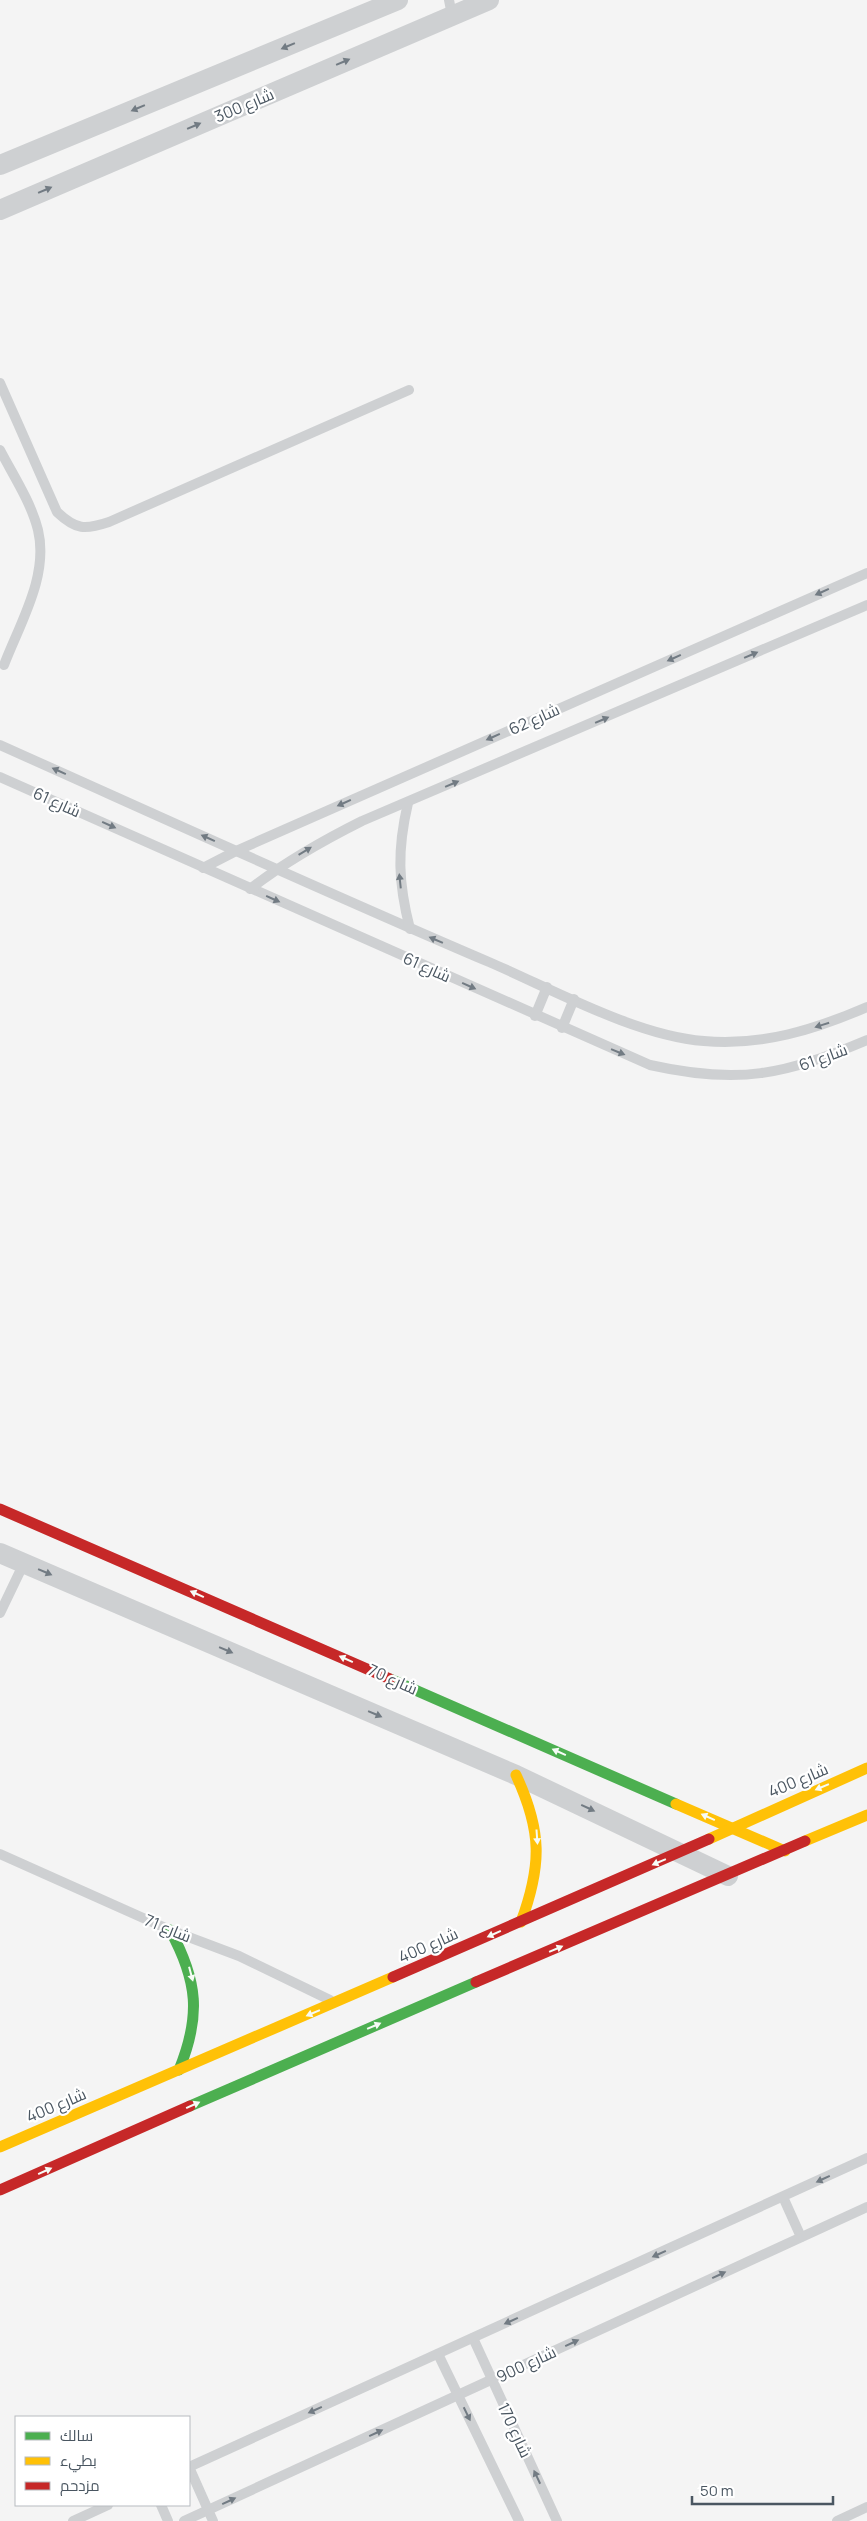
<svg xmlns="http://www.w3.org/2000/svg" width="867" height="2521" font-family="Manrope,Cairo,sans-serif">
	<rect width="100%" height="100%" fill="#f4f4f4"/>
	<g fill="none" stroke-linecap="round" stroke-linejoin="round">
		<g stroke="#ced0d2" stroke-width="10">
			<polyline points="449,0 452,15"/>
			<path d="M0,383L57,512C76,530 85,530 109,522L409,390"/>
			<path d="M0,450C13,475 31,502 38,530C49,576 20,623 4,665"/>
			<path d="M0,745C163,818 325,892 489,962C552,989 636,1036 704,1041C762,1046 814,1030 867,1007"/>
			<path d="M0,777L650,1065C739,1085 784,1075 867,1040"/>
			<path d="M408,803C397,850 398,882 410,929"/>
			<polyline points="203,868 236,851 867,573"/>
			<path d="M250,889C285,862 322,841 362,821L867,605"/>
			<polyline points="535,1016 547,987"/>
			<polyline points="562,1028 574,999"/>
			<polyline points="0,1613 24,1563"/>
			<polyline points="0,1854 170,1930 239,1956 330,2000"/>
			<polyline points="783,2197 801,2237"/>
			<polyline points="473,2338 557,2521"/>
			<polyline points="438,2354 519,2521"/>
			<polyline points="189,2467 867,2158"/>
			<polyline points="189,2467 213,2521"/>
			<polyline points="161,2505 168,2521"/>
			<polyline points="73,2521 108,2505"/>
			<polyline points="184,2521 867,2207"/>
			<polyline points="837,2521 867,2507"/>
		</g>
		<g stroke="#ced0d2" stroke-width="20">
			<polyline points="0,165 398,0"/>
			<polyline points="0,210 489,0"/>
			<polyline points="0,1553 516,1775 728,1876"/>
		</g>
		<g stroke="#4caf50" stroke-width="11">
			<polyline points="390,1679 676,1804"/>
			<path d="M170,1930C198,1981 201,2016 179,2070"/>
			<polyline points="190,2106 476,1982"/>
		</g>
		<g stroke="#ffc107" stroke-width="11">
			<path d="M516,1775C542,1831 542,1865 521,1922"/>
			<polyline points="676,1804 785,1851"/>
			<polyline points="709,1839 867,1768"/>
			<polyline points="805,1841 867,1815"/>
			<polyline points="0,2147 393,1977"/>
		</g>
		<g stroke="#c62828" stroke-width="11">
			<polyline points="0,1509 390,1679"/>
			<polyline points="393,1977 709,1839"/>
			<polyline points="476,1982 805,1841"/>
			<polyline points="0,2190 190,2106"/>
		</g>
	</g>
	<defs><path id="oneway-solid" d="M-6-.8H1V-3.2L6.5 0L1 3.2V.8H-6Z" transform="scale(1.25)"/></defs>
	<g fill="#727b83">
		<use href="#oneway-solid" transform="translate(288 46) rotate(157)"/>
		<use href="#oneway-solid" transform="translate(343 62) rotate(-23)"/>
		<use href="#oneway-solid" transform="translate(138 108) rotate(157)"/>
		<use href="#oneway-solid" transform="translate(194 126) rotate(-23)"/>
		<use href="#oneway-solid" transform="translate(45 190) rotate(-23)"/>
		<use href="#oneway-solid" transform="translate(822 592) rotate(156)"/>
		<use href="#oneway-solid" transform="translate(751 655) rotate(-23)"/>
		<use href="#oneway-solid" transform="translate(674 658) rotate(156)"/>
		<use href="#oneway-solid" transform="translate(602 720) rotate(-23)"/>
		<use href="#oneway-solid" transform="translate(493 737) rotate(156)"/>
		<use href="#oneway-solid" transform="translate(59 771) rotate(-156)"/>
		<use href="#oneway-solid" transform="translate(452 784) rotate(-23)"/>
		<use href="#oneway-solid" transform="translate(344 803) rotate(156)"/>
		<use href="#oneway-solid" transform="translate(109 825) rotate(24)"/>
		<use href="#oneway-solid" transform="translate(208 838) rotate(-156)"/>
		<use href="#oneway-solid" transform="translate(305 851) rotate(-31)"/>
		<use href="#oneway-solid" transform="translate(400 881) rotate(-96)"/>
		<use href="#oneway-solid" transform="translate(273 899) rotate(24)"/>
		<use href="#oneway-solid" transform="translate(436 940) rotate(-157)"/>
		<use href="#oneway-solid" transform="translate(469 986) rotate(24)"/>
		<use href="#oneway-solid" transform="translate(822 1025) rotate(162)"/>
		<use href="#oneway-solid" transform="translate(618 1052) rotate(22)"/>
		<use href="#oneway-solid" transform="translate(45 1572) rotate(23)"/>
		<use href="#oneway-solid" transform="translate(226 1650) rotate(23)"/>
		<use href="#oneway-solid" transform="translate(375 1714) rotate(23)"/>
		<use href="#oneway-solid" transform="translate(588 1808) rotate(25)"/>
		<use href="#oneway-solid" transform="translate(823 2179) rotate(155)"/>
		<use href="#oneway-solid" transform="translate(659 2254) rotate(156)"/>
		<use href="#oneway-solid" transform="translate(719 2275) rotate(-25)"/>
		<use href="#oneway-solid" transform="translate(511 2321) rotate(156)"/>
		<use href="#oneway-solid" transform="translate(572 2343) rotate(-25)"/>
		<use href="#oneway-solid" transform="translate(315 2410) rotate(156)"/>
		<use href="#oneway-solid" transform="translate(467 2414) rotate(64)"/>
		<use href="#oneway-solid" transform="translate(376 2433) rotate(-25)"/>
		<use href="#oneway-solid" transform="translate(537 2477) rotate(-115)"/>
		<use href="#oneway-solid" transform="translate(229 2501) rotate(-25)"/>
	</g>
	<g fill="#f6fbf6">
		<use href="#oneway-solid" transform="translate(197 1594) rotate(-156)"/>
		<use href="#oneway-solid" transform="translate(346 1659) rotate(-156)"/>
		<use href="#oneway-solid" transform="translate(559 1752) rotate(-156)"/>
		<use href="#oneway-solid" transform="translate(822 1787) rotate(157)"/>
		<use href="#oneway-solid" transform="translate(708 1817) rotate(-156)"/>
		<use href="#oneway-solid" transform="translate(537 1837) rotate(86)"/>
		<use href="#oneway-solid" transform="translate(659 1862) rotate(157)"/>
		<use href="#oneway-solid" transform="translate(494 1934) rotate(156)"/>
		<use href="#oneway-solid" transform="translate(556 1949) rotate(-23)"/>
		<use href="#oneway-solid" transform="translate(191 1974) rotate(75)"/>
		<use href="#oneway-solid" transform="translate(313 2013) rotate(157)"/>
		<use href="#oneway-solid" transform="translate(374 2026) rotate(-23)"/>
		<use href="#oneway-solid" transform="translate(193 2105) rotate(-24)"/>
		<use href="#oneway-solid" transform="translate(45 2171) rotate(-24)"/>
	</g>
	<g text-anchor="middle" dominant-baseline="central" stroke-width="4.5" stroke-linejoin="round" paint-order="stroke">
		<g font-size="16" fill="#4a5661" stroke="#fff">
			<text transform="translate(244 105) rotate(-23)">شارع 300</text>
			<text transform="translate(534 719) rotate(-24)">شارع 62</text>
			<text transform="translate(57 802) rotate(24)">شارع 61</text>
			<text transform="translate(427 967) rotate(24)">شارع 61</text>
			<text transform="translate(823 1057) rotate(-20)">شارع 61</text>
			<text transform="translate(393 1679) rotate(24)">شارع 70</text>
			<text transform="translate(798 1780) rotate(-23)">شارع 400</text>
			<text transform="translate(168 1928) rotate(22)">شارع 71</text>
			<text transform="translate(428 1945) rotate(-24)">شارع 400</text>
			<text transform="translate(56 2105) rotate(-23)">شارع 400</text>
			<text transform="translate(526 2364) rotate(-25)">شارع 900</text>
			<text transform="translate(515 2430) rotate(65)">شارع 170</text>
		</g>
	</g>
	<rect x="15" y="2416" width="175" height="90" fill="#ffffff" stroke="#b7bbc0"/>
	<rect x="25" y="2432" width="25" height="8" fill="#4caf50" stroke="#b7bbc0"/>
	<text x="60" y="2441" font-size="15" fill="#4a5661">سالك</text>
	<rect x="25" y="2457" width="25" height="8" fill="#ffc107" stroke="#b7bbc0"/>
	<text x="60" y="2466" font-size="15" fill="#4a5661">بطيء</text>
	<rect x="25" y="2482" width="25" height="8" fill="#c62828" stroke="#b7bbc0"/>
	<text x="60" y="2491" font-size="15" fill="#4a5661">مزدحم</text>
	<path d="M692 2496v8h141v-8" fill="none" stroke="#4a5661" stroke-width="2.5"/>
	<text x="700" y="2496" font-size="15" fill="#4a5661" stroke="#ffffff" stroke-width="4" paint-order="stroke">50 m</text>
</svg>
